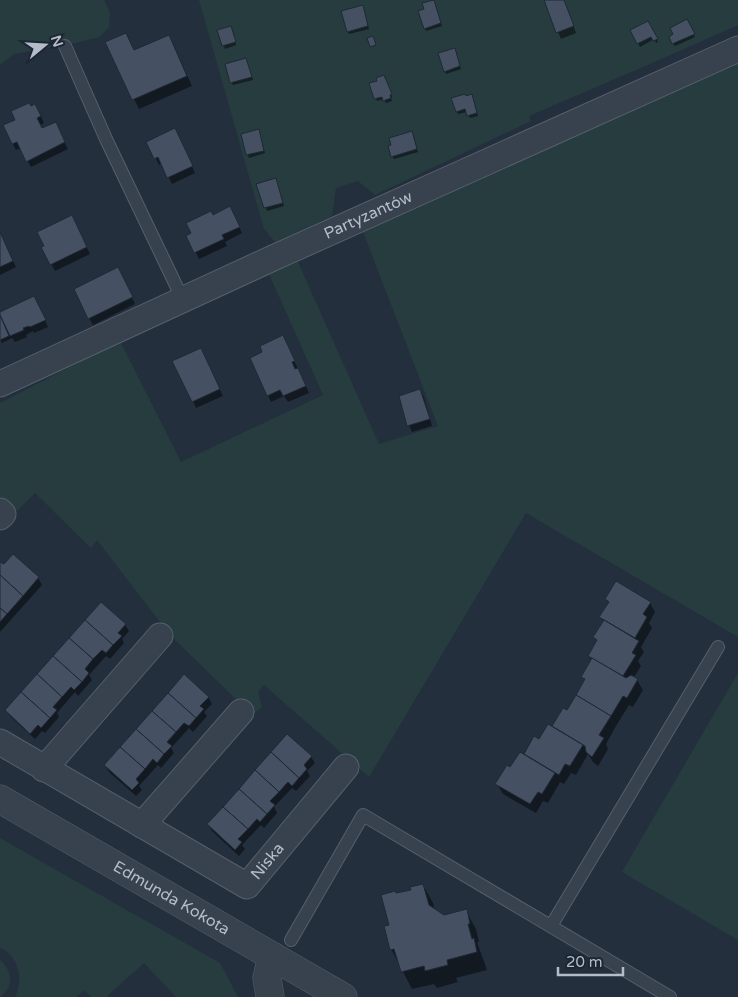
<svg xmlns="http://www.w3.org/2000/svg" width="738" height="997" font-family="'Varela Round',sans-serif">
	<rect width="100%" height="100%" fill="#242f3e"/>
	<g fill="#263c3f">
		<polygon points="0,0 104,0 110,13 109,27 99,37 75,43 14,54 0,65"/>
		<polygon points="199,0 738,0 738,25 650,64 529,116 531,121 375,195 358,181 336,188 332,216 275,242 264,229"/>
		<polygon points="738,51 738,637 526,513 369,777 264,685 258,692 262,707 252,715 170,635 97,540 91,548 35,493 17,511 0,497 0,403 120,341 181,462 323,395 269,274 298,262 379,444 438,426 363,232"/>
		<polygon points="738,673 738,940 622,872"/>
		<path d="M0,838L220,963L238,997H176L144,963L107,996L108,997H91L84,990L76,997H15C24,981 19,955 0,948Z"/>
		<path d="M0,960C13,971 14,987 0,997Z"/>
	</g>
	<g fill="#0007">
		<polygon points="545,0 564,0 576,33 561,39"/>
		<polygon points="435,4 442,26 426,31 425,28 426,10"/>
		<polygon points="364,10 369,29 349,34 348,32"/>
		<polygon points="687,21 695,37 675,46 670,37"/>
		<polygon points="648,22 658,42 656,43 654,39 640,47 632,31"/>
		<polygon points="232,30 236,45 225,49 218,31"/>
		<polygon points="126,34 134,51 174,46 192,86 139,109 106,43"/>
		<polygon points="456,52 461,69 446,74 445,71"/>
		<polygon points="247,62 253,80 233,85 231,82"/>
		<polygon points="386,80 392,97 391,98 392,101 386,103 384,99 377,101 371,84"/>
		<polygon points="466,97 473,99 478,116 470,118 467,112 458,114 457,112"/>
		<polygon points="39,112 44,123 40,125 42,130 57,128 68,149 31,167 21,148 16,150 4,126"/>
		<polygon points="258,130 265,153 249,158 242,135"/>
		<polygon points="413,135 418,152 394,159 392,156 393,146"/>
		<polygon points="178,136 195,173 172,184 162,163 159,165 148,142"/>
		<polygon points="277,182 284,206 267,211 258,185"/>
		<polygon points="233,214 242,233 225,242 227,246 199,259 188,236 212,217"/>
		<polygon points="75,223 90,254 55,271 43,248"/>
		<polygon points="0,233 16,267 0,275"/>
		<polygon points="121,275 135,304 93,325 89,318"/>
		<polygon points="38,304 48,327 34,333 33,331 26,335 27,337 15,342 12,338 2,343 0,339 0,314"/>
		<polygon points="286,343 309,393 288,402 284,396 271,402 251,358"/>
		<polygon points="204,356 223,396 196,408 193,401"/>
		<polygon points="420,391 424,397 432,426 412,432 409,425"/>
		<polygon points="13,556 38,578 42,585 0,632 0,564 4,566"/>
		<polygon points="606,599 650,603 655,612 649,623 652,628 641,647 644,652 638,661 641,666 634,677 637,680 643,690 633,707 629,705 616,726 606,744 608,749 598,766 593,762 588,754 576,775 571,773 564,784 560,782 548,803 543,801 536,813 503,794 497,784 524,756 535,738 539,741 553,728 563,710 567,712 585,681 583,677 592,661 589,656 597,642 595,637 604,622 601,617 609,604"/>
		<polygon points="125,625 129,631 122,639 124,643 110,659 106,656 97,666 89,675 92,680 78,696 75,692 57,713 59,717 45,733 42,731 35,739 11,717 7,710"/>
		<polygon points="208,697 212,704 204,712 207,716 193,732 189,728 171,748 174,753 161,768 158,765 139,786 142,790 136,796 109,772 105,765"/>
		<polygon points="311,757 315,763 307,771 310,776 296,791 292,788 274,807 277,813 264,828 261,825 242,845 245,849 239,856 212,831 208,824"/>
		<polygon points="423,885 433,903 435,911 444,916 466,911 476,929 479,942 477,942 487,970 456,978 458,982 437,988 434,984 412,989 391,949 390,926 396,895 412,890"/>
	</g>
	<g fill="#455162" stroke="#1f2835">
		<polygon points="434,0 441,23 424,29 418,11 424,9 422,3"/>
		<polygon points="544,0 564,0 574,26 556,33"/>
		<polygon points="363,5 368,26 347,32 341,11"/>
		<polygon points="687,19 695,34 672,44 669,37 673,34 670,28"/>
		<polygon points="648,21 658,39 653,41 651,37 637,44 630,30"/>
		<polygon points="231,26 236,42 222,46 217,30"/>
		<polygon points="126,33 134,50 169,35 187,76 132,100 105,42"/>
		<polygon points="373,36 376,45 370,47 367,38"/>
		<polygon points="455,48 460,66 444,72 438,53"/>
		<polygon points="246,58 252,77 230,83 225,64"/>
		<polygon points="384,75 392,94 390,95 391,98 383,101 382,97 374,99 369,83 377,81 376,78"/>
		<polygon points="465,94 466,96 472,94 477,113 467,116 465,109 456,112 451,98"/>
		<polygon points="29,103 31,106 35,104 41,116 37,118 42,128 56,122 65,142 26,162 17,142 12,144 3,125 15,120 11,111"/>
		<polygon points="175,128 193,166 167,178 158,157 154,159 146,142"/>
		<polygon points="259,129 264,151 246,155 241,134"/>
		<polygon points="412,131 417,149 391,157 388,146 391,145 389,138"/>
		<polygon points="276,178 283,203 264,208 256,184"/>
		<polygon points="230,206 240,227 222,235 224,239 194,253 186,236 191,233 186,223 211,211 213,215"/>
		<polygon points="72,215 87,247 50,265 41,247 44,246 37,232"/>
		<polygon points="0,232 13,261 0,267"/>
		<polygon points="118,267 133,297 88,319 74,289"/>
		<polygon points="34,296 46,320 30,327 29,326 23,328 24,330 10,336 0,315 0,312"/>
		<polygon points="0,315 9,336 0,340"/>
		<polygon points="283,335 295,361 292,362 295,369 298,368 306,386 283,396 280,390 267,396 250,358 262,352 260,346"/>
		<polygon points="201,348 220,389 192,402 172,361"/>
		<polygon points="420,389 430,419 407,426 399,396"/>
		<polygon points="13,554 39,577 23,596 0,575 0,562 4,564"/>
		<polygon points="0,575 23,596 7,614 0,608"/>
		<polygon points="616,581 651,602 643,614 647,617 635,638 599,617 609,602 605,599"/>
		<polygon points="101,602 126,624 118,633 122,636 113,645 85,620"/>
		<polygon points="0,608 7,614 0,622"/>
		<polygon points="85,620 113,645 106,653 102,650 93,659 69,638"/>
		<polygon points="604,620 639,641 632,653 636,655 623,676 588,656 597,640 593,637"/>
		<polygon points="69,638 93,659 85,669 89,673 82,682 53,656"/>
		<polygon points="53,656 82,682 74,690 71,687 62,697 37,674"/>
		<polygon points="592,658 626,678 631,675 638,679 627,698 623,696 611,716 576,695 585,679 581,677"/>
		<polygon points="37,674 62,697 53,707 57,710 50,718 21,692"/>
		<polygon points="184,674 209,697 200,706 204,709 196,718 168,693"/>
		<polygon points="21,692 50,718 41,728 38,725 30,734 5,710"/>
		<polygon points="168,693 196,718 189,726 184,723 176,732 152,711"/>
		<polygon points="576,695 611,716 599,735 604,738 592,757 586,752 585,746 552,726 563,708 567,710"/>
		<polygon points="152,711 176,732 167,742 172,746 164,754 136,729"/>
		<polygon points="548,724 583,745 570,766 565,764 559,775 524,754 534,736 539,739"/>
		<polygon points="136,729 164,754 157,763 153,759 145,769 120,747"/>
		<polygon points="287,734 312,756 304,765 307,769 299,778 271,752"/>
		<polygon points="120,747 145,769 136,779 139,783 132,790 104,765"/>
		<polygon points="271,752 299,778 292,786 288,782 279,792 255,770"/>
		<polygon points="520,752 555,773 542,794 538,792 530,804 495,784 507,765 510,767"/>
		<polygon points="255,770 279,792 270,801 275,805 267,814 239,789"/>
		<polygon points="239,789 267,814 260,822 257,819 248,829 223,807"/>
		<polygon points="223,807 248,829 238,839 242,842 235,850 207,824"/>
		<polygon points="423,884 429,905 444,915 467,909 470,924 468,924 472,939 474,938 477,952 447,960 448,965 425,971 424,966 401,972 394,949 390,950 384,926 389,925 381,895 395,891 396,893 411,890 410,887"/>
	</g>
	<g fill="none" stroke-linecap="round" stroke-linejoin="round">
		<g stroke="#565f6c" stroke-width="14">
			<g id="service">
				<polyline points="65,46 106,139 183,300"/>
				<polyline points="551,926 718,647"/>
				<polyline points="291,940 363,815 670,997"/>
			</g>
		</g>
		<g stroke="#565f6c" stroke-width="27">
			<g id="minor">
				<path id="s1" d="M0,384L273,258L738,49"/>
				<polyline points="0,511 3,514 0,517"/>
				<path id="s2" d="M0,742L247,886L346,767"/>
				<polyline points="44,769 160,636"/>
				<polyline points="142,825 241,712"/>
			</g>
		</g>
		<g stroke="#565f6c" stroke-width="29">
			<g id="tertiary">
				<path id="s3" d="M0,799L343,997"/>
				<polyline points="270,997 267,978 272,956"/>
			</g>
		</g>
		<use href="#service" stroke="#38414e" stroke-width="12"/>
		<use href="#minor" stroke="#38414e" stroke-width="25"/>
		<use href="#tertiary" stroke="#38414e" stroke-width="28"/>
	</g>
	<g text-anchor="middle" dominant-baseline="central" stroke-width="4.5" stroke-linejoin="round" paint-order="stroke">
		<g font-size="16" fill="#b4bcc9" stroke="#1d2633">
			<text stroke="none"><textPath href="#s1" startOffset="405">Partyzantów</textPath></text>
			<text stroke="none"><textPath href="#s2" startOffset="318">Niska</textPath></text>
			<text stroke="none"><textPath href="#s3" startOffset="198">Edmunda Kokota</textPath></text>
		</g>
	</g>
	<g transform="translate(45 45) rotate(72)" stroke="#1d2633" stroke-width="4" paint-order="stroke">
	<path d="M0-4L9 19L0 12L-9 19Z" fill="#b4bcc9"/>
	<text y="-8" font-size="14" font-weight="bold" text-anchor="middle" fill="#b4bcc9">N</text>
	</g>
	<path d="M558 967v8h65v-8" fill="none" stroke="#b4bcc9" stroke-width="2.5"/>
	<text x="566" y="967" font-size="15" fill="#b4bcc9" stroke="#1d2633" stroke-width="4" paint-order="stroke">20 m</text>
</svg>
